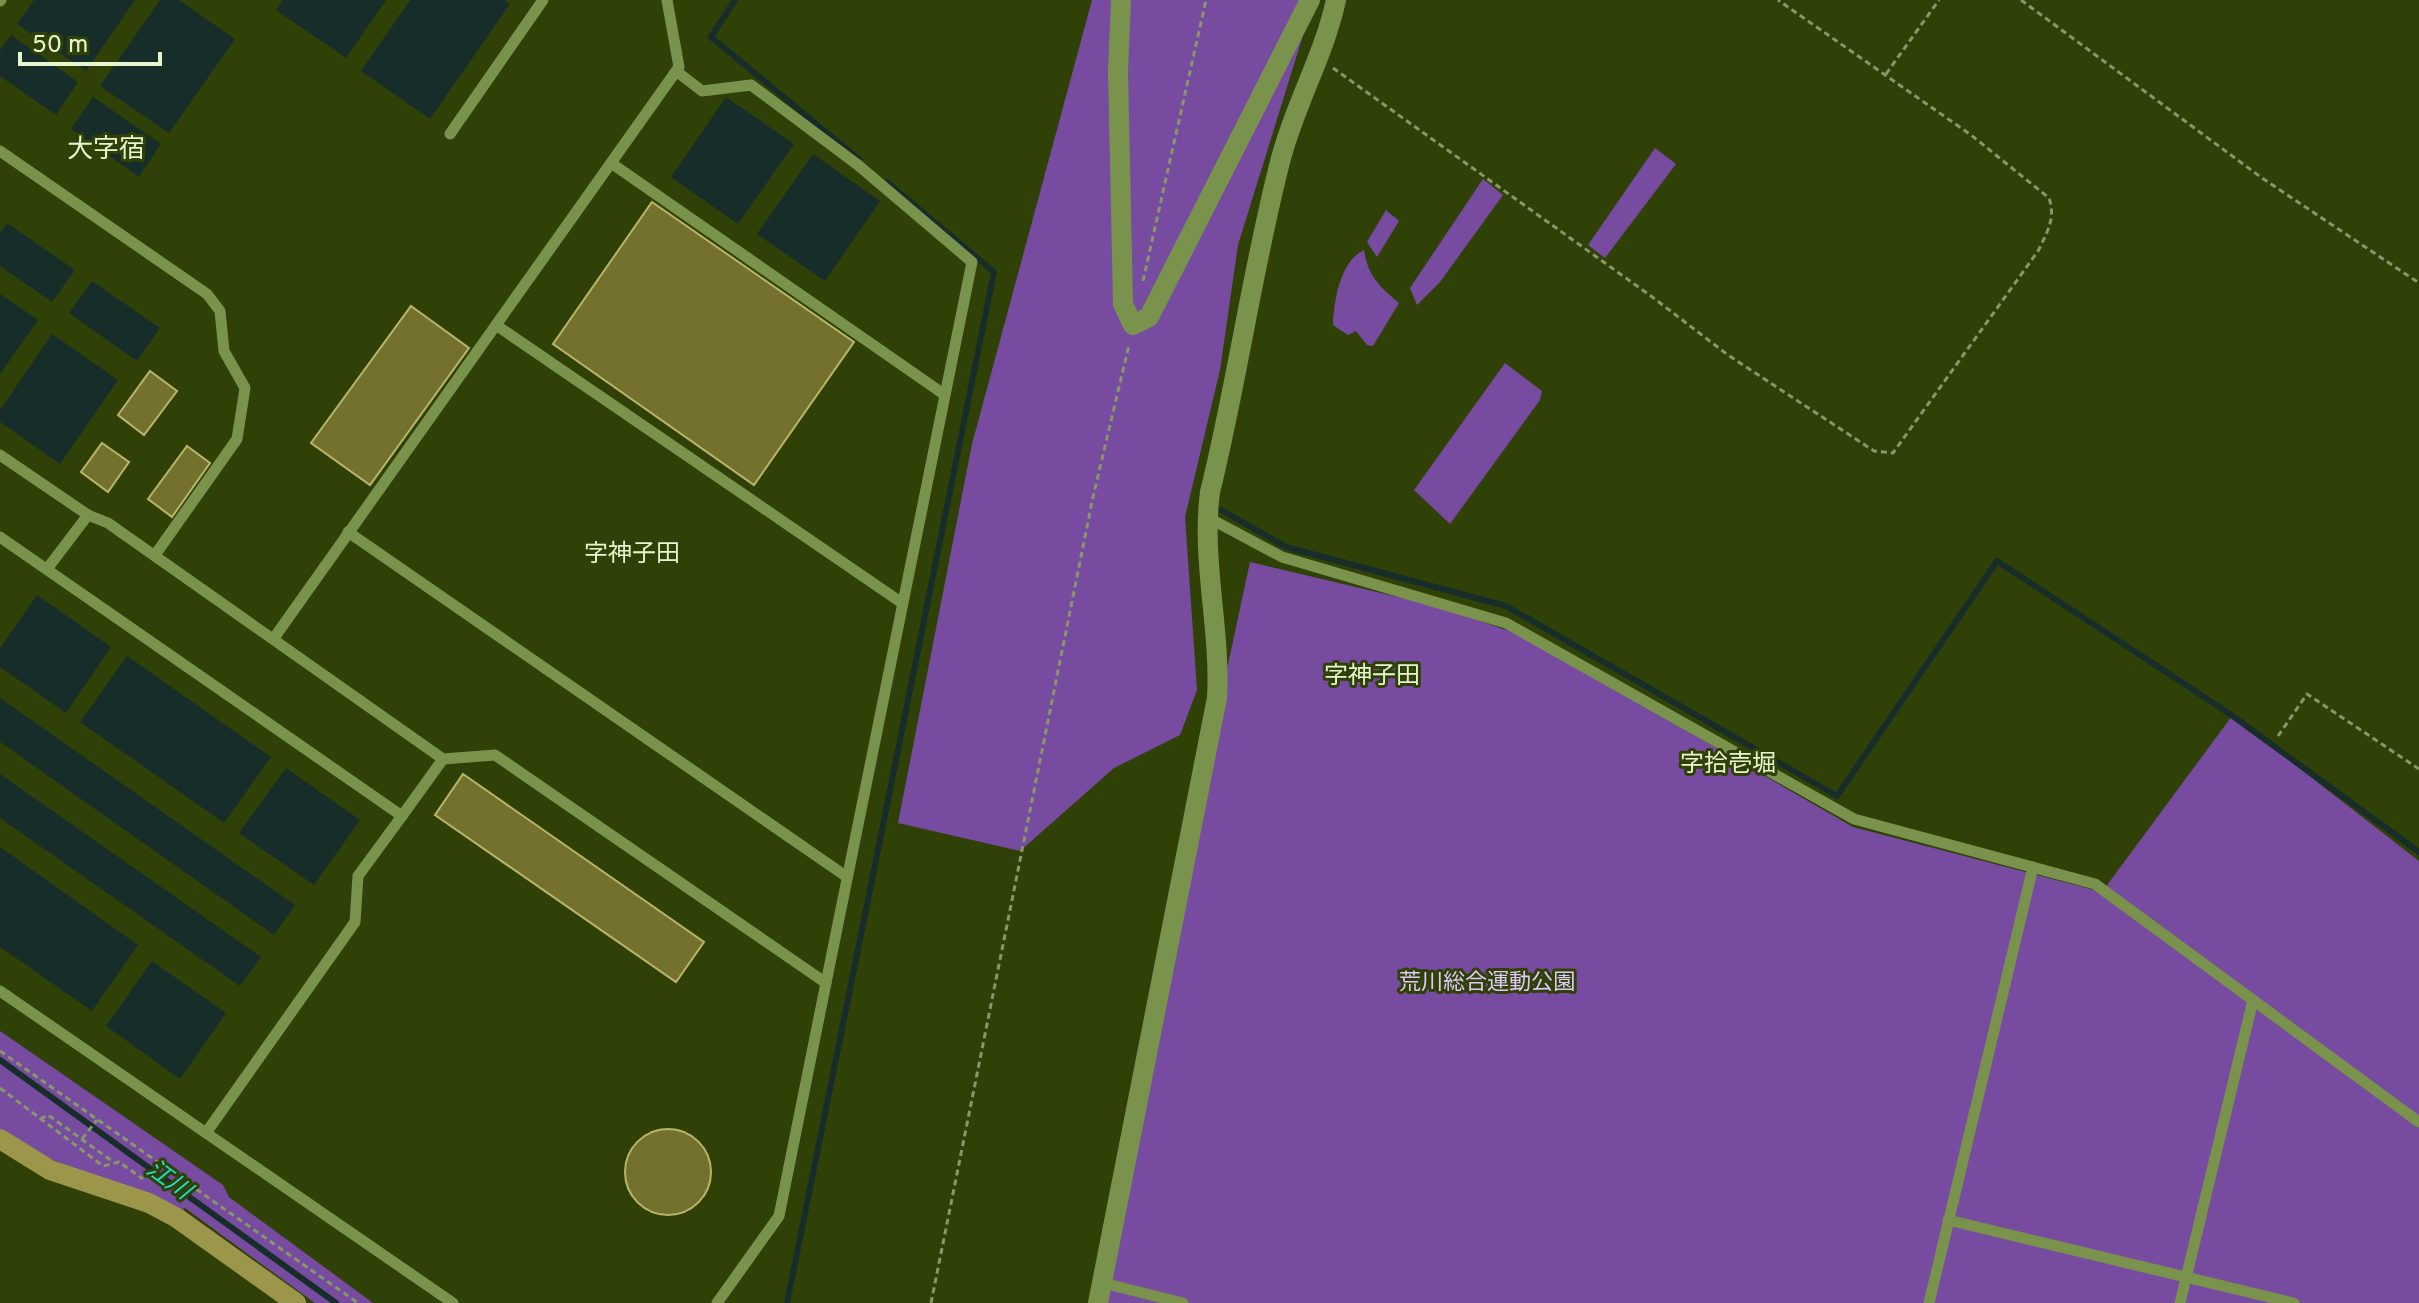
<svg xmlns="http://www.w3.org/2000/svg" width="2419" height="1303" font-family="Overpass,'Noto Sans JP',sans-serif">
	<rect width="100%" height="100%" fill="#304108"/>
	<g fill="#764ba0">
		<polygon points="1092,0 1314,0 1238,245 1220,370 1185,517 1197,690 1180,735 1114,768 1020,851 898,823 972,444"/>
		<polygon points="1655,148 1676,164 1605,258 1588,245"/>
		<polygon points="1483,179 1503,195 1440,282 1417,305 1410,288"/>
		<polygon points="1386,210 1399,221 1377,257 1367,242"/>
		<path d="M1364,250C1368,276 1379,286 1399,303L1373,346L1367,345L1356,331L1348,335L1333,325C1334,301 1340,261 1364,250Z"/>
		<polygon points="1505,363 1542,391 1540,400 1450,524 1414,490"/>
		<polygon points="1250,562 1436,606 1521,635 1853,827 2102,892 2232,716 2419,861 2419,1303 1091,1303"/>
		<path d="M0,1031L223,1185L229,1197L373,1303H315L185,1208L182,1210C119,1187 56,1168 0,1129Z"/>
	</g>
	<g fill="#172d2a">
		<polygon points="34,0 135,0 86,71 17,24"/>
		<polygon points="160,0 179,0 235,39 169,133 100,86"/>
		<polygon points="283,0 386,0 346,58 276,10"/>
		<polygon points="410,0 504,0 510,4 430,119 361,71"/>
		<polygon points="11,35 78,82 56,115 0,76 0,50"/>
		<polygon points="93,97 161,144 139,177 71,129"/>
		<polygon points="726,97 794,144 738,224 671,177"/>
		<polygon points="813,154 880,201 825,281 757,234"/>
		<polygon points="7,223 75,270 52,302 0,266 0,233"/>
		<polygon points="92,281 160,328 137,361 69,313"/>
		<polygon points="0,294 38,320 0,374"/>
		<polygon points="52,334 118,380 60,464 0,422 0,410"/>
		<polygon points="37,595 111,647 66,713 0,667 0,648"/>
		<polygon points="127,656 271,757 224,823 80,722"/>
		<polygon points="0,698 295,905 274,935 0,742"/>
		<polygon points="286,768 360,820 314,885 239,833"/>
		<polygon points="0,774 261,957 240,986 0,818"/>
		<polygon points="0,847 138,945 92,1011 0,947"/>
		<polygon points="152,961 226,1013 180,1079 106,1026"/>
	</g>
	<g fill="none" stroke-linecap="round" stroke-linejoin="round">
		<g stroke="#172d2a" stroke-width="6">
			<polyline points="735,0 711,37 860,160"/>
			<polyline points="1221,510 1286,547 1506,606 1837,796 1997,561 2230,714 2419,852"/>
			<polyline points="0,1060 336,1303"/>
			<polyline points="787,1303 994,272 887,182"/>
		</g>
	</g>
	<g fill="#74702e" stroke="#bab666" stroke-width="2">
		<polygon points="652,202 854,342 754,485 553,344"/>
		<polygon points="411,306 469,348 370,485 311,443"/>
		<polygon points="150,371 177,391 144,435 118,415"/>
		<polygon points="102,443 129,462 108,492 81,472"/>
		<polygon points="187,446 210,463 172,517 148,499"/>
		<polygon points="463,774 704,942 676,982 435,815"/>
		<circle cx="668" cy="1172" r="43"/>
	</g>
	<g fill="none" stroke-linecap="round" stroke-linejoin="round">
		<g stroke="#879868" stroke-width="3" stroke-dasharray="6 4" stroke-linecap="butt">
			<polyline points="2021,0 2262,178 2419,283"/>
			<path d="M1333,68L1651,296L1728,355L1874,451L1893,453L2038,251C2047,233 2056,218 2049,198L1971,135L1778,0"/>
			<polyline points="1886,74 1939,0"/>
			<polyline points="1143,281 1206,0"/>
			<polyline points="2278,736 2307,694 2419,769"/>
			<polyline points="0,1051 358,1303"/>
			<polyline points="0,1088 103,1166 119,1162 143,1179"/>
			<polyline points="40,1119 48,1115 112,1161"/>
			<polyline points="82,1139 97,1120"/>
			<polyline points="931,1303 1093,497 1129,345"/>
		</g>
		<g stroke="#79934c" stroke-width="11">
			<polyline points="0,1 1,0"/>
			<polyline points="676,71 702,91 751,85 858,165 972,262 826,983"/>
			<polyline points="450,134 543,0"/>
			<polyline points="0,151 207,294 220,311 224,351 245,388 237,439 155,555"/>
			<polyline points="611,163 945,395"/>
			<polyline points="496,325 902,603"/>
			<polyline points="0,455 88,515 108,523 443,759 495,755 826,983 779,1216 717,1303"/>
			<polyline points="1207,517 1282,557 1506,623 1854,819 2095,884 2419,1122"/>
			<polyline points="348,532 847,877"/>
			<polyline points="0,537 402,816 443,759"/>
			<polyline points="47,569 88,515"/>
			<polyline points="274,638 679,67 667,0"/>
			<polyline points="0,991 453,1303"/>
			<polyline points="206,1133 355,922 358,876 402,816"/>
			<polyline points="1948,1220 2294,1303"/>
			<polyline points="1103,1283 1183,1303"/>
			<polyline points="1929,1303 2033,867"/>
			<polyline points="2180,1303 2253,1000"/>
		</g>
		<g stroke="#79934c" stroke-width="20">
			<polyline points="1121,0 1118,71 1123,304 1133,325 1149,317 1310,0"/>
			<path d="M1098,1303L1217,698C1221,630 1201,560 1210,492C1237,383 1252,271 1280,162C1294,106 1324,56 1336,0"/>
		</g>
		<polyline stroke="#9c964a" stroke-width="20" points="0,1139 50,1170 149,1203 177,1218 296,1303"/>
	</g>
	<g text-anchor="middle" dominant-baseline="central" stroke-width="6" stroke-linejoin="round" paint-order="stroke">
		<g font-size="22" fill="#dfc9fa" stroke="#304108">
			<text x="1487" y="983">荒川総合運動公園</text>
		</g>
		<g font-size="24" fill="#e5f5d0" stroke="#304108">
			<text x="632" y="555">字神子田</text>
			<text x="1372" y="677">字神子田</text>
			<text x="1728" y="765">字拾壱堀</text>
		</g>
		<g font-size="24" font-style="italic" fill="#1ce1d1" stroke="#304108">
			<text transform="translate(168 1181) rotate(36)">江川</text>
		</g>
		<g font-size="26" fill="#e5f5d0" stroke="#304108">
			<text x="106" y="150">大字宿</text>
		</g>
	</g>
	<path d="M20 52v12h140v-12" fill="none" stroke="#e5f5d0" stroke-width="4"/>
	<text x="32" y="52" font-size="24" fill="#e5f5d0" stroke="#304108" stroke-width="6" paint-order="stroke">50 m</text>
</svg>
